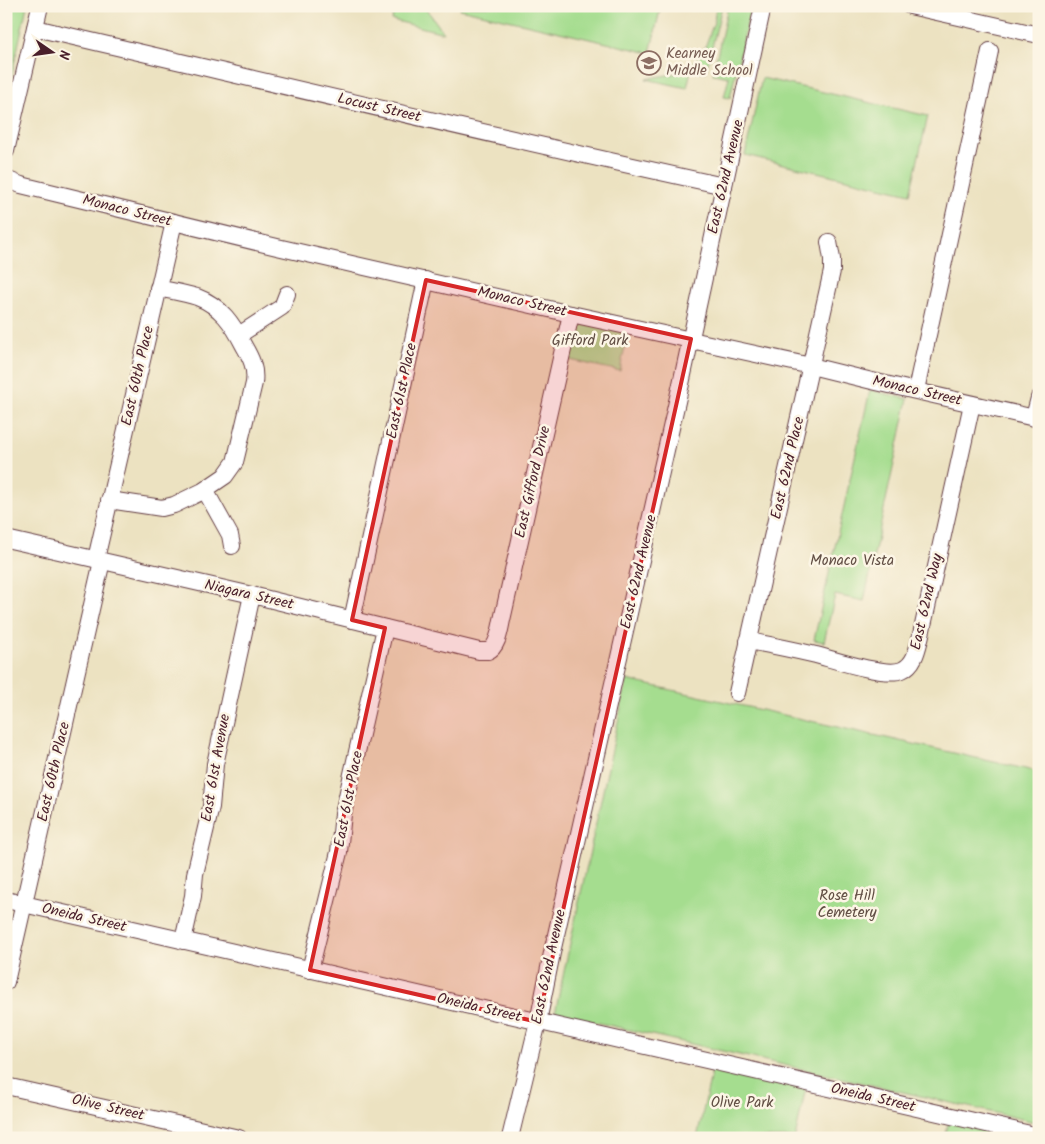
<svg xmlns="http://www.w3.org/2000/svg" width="1045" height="1144" font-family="Kalam,sans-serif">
	<rect width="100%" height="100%" fill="#fcf5e5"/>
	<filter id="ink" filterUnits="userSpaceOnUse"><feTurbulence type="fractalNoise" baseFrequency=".02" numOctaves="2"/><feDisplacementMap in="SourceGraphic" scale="10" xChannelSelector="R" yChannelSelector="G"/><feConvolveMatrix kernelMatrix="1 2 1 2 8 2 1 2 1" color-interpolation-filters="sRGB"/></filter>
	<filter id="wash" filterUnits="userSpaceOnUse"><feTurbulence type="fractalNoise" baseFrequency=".0096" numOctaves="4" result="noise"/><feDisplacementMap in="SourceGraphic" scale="20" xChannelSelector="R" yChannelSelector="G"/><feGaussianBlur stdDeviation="1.12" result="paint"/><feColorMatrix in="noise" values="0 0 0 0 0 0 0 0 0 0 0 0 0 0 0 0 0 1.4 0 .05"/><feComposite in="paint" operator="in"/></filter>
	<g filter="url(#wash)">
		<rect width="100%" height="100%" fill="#ece2c1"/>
		<g fill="#a5dd8f" stroke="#787e5d">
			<polygon points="6,6 27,6 6,101"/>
			<polygon points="395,6 424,6 444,33 392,20"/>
			<polygon points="461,6 661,6 650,53 460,9"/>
			<polygon points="716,6 722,6 706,72 691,70 687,88 646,79 683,72 703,53 714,22"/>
			<polygon points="728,6 751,6 730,98 724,97 729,77 713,74"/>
			<polygon points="762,78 928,116 910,194 745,155"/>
			<polygon points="571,314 629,326 620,371 561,358"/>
			<polygon points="870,390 908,399 864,601 835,595 824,642 814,640"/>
			<polygon points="627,680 1039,772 1039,1123 555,1013"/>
			<polygon points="714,1062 807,1083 795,1138 697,1138"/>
			<polygon points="950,1116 1039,1138 945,1138"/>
		</g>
	</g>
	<g filter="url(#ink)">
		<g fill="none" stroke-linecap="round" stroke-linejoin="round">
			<g stroke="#623c42" stroke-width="18">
				<g id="minor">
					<polyline points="910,6 1039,35"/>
					<path d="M35,28C264,81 493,136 724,186"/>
					<polyline points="6,151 40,6"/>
					<polyline points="6,179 21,185 277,247 571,314 811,366 872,381 1039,419"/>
					<polyline points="239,335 282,307 287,294"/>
					<polyline points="916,390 990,51"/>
					<polyline points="1034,417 1039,398"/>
					<polyline points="205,490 230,535 232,546"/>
					<path d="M109,500L162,508L174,505L203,491L225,476L235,462L254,383C256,368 251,358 244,346C233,324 221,306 197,297C184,293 171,291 158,288"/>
					<path d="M6,539L252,595L479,651C480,651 487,651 488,651C498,647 500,629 502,620L571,314"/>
					<polyline points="96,559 174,222"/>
					<polyline points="352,620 426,280"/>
					<path d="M748,641C771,645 794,650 816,655C835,660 885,677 902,670C914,665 917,651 920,639L972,404"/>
					<polyline points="737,693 832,271 832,259 829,242"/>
					<polyline points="6,900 1039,1136"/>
					<polyline points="183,941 193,896 195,874 211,807 215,764 252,595"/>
					<polyline points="310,970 339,852 343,814 385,628"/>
					<polyline points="6,982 102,561"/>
					<polyline points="6,1086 239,1138"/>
					<polyline points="510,1138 538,1022 553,948 681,384 763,6"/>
				</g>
			</g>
			<use href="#minor" stroke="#fff" stroke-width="16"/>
		</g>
	</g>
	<path fill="#d62828" fill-opacity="0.2" stroke="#d62828" stroke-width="4" stroke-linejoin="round" d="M426,280L691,339L538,1022L310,970L385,628L352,620Z"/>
	<defs>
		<g id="school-ring" transform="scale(1.25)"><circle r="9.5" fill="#fcf5e5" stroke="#8d6e63" stroke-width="1.5"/><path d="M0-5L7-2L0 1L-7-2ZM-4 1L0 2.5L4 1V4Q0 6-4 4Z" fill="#8d6e63"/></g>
	</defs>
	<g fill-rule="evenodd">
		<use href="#school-ring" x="649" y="63"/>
	</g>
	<g text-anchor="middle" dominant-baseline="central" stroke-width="5" stroke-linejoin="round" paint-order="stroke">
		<g font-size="15" fill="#785e54" stroke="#fcf5e5" text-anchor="start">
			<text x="666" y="54">Kearney<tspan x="666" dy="17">Middle School</tspan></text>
		</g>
		<g font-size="15" fill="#4a1f2b" stroke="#fcf5e5">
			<text transform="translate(379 108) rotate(13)">Locust Street</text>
			<text transform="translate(726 177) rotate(-77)">East 62nd Avenue</text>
			<text transform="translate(127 211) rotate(14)">Monaco Street</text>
			<text transform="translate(522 302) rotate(13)">Monaco Street</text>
			<text transform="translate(138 376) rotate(-77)">East 60th Place</text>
			<text transform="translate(402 391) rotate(-78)">East 61st Place</text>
			<text transform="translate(917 391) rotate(13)">Monaco Street</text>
			<text transform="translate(788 468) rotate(-77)">East 62nd Place</text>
			<text transform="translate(533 482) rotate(-77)">East Gifford Drive</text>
			<text transform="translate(639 572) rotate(-77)">East 62nd Avenue</text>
			<text transform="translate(249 595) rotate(13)">Niagara Street</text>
			<text transform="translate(927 602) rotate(-77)">East 62nd Way</text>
			<text transform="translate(216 768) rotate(-80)">East 61st Avenue</text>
			<text transform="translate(54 772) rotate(-77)">East 60th Place</text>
			<text transform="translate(349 799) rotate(-79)">East 61st Place</text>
			<text transform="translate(84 918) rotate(13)">Oneida Street</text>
			<text transform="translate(549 967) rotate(-78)">East 62nd Avenue</text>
			<text transform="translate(479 1008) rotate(13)">Oneida Street</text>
			<text transform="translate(873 1098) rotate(13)">Oneida Street</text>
			<text transform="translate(108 1108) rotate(13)">Olive Street</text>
		</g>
		<g font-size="15" fill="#614e44" stroke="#fcf5e5">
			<text x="590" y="341">Gifford Park</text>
			<text x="852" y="561">Monaco Vista</text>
			<text x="847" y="896">Rose Hill<tspan x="847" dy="17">Cemetery</tspan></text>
			<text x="742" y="1103">Olive Park</text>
		</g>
	</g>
	<rect width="1045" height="1144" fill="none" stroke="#fcf5e5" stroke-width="25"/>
	<g transform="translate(52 52) rotate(103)" stroke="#fcf5e5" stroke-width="4" paint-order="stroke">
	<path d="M0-4L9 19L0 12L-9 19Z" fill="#4a1f2b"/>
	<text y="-8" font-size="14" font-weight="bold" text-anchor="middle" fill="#4a1f2b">N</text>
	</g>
</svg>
